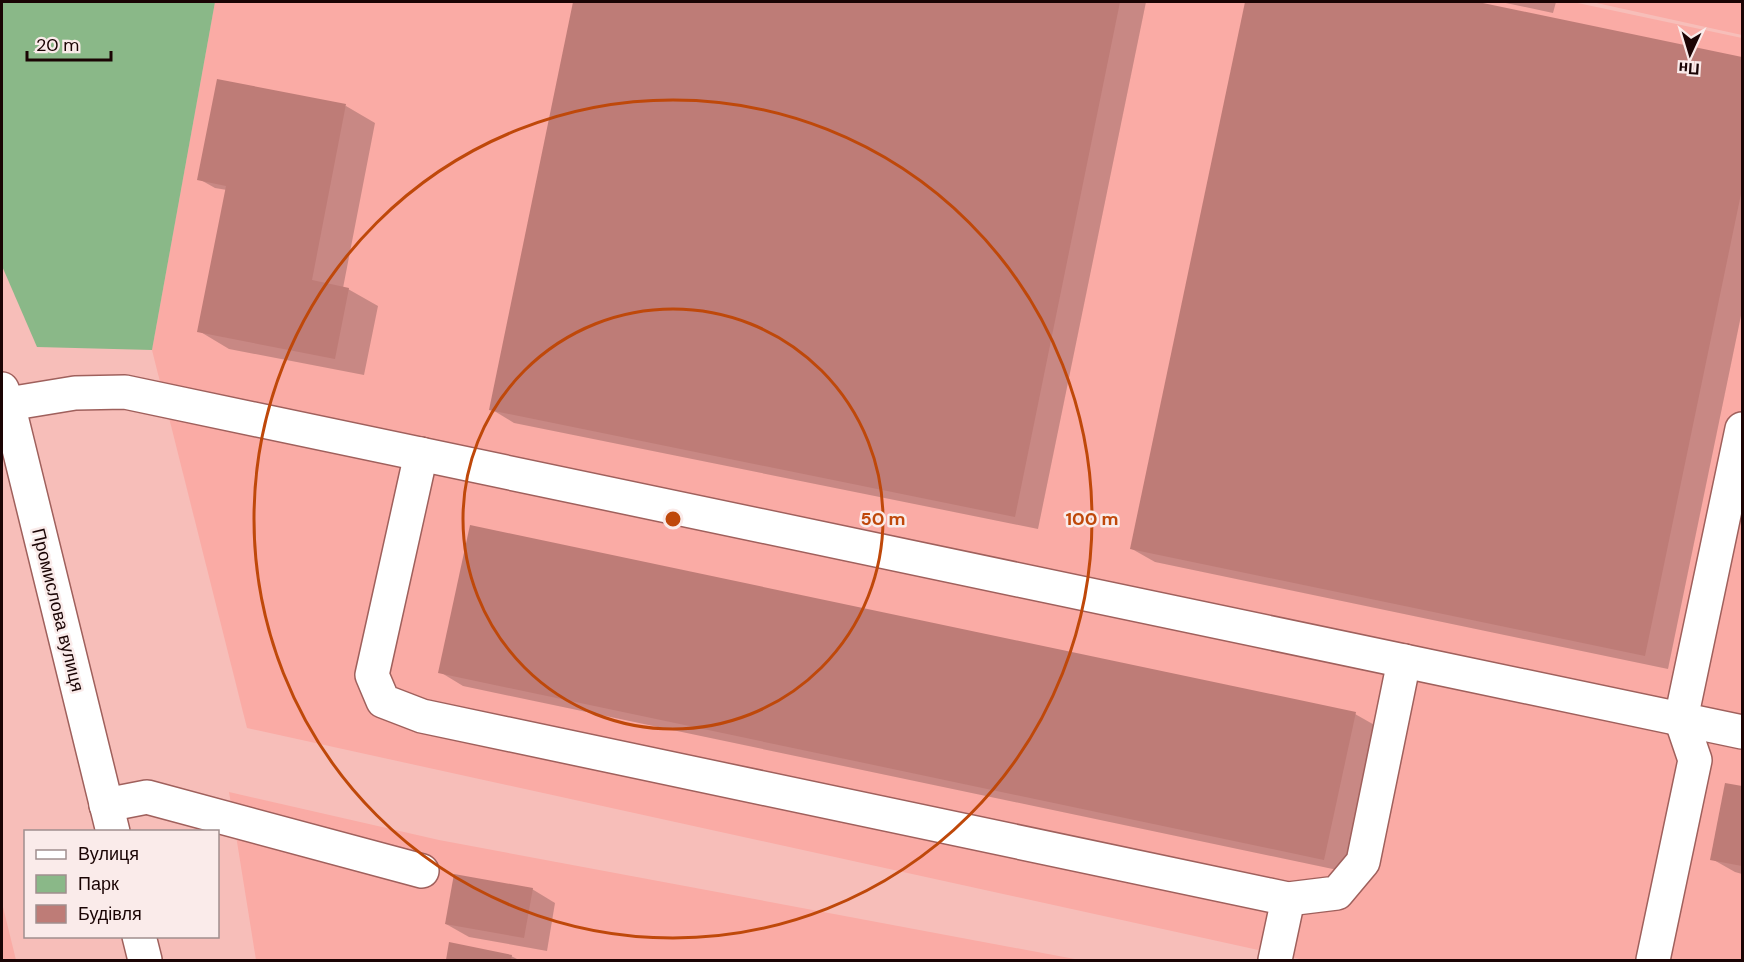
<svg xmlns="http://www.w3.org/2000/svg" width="1744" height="962" font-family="'DM Sans',sans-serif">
	<rect width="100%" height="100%" fill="#f7beb9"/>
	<g fill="#faaba5">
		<polygon points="215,2 1573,2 1742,38 1742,960 1304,960 247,728 152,350"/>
		<polygon points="1592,2 1742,2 1742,35"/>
		<polygon points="229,792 439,840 1080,960 256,960"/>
		<polygon points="2,903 16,960 2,960"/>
	</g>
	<polygon fill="#8ab888" points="2,2 215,2 152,350 37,347 2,266"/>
	<g fill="#0003">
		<polygon points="574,2 1146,2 1038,529 514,423 491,409"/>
		<polygon points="1246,2 1470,2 1742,58 1742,311 1668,669 1155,562 1132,549"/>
		<polygon points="1501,2 1556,2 1553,13"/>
		<polygon points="346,106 375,123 343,288 348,289 378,306 364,375 229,349 199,331 227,190 215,188 199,179"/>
		<polygon points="440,672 1355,714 1378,727 1347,872 463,686"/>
		<polygon points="1727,785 1742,788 1742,874 1735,872 1712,859"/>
		<polygon points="532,889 555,903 547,951 469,937 446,924"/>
		<polygon points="450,944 511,956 519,960 447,960"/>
	</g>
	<g fill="#be7c77">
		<polygon points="573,2 1120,2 1015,517 489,410"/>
		<polygon points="1245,2 1478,2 1742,57 1742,189 1645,656 1130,549"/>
		<polygon points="217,79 346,104 312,280 349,288 335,359 197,332 226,186 197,180"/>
		<polygon points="470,525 1356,712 1324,860 438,673"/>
		<polygon points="1725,783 1742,786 1742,866 1710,860"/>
		<polygon points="454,874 533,888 524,938 445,924"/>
		<polygon points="449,942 512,955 511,960 446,960"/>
	</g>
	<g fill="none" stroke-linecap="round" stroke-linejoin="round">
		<g stroke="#9f605c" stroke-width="36">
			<g id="minor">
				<polyline points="8,404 75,393 125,392 1742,732"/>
				<polyline points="421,454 372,675 383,701 422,716 1288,899 1337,893 1363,862 1404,661"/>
				<polyline points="106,805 147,797 422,871"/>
				<polyline points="1275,960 1288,899"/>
				<polyline points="1653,960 1695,760 1681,719 1742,429"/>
			</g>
		</g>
		<g stroke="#9f605c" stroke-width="36">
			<g id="major">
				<polyline points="2,389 8,404 113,832"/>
				<polyline points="139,936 145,960"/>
			</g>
		</g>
		<use href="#minor" stroke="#fff" stroke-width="33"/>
		<use href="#major" stroke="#fff" stroke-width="33"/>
	</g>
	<g fill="none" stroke="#bf480a" stroke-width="3">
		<circle cx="673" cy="519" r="210"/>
		<circle cx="673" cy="519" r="419"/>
	</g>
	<g text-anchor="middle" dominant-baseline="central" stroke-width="5" stroke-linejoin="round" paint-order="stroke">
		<g font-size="18" fill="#1a0404" stroke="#faebea">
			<text transform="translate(58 610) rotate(76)">Промислова вулиця</text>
		</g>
	</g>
	<circle cx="673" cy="519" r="9" fill="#bf480a" stroke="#faebea" stroke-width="3"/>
	<g font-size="18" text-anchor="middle" font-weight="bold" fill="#bf480a" stroke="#faebea" stroke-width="5" stroke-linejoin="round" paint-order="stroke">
		<text x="883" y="525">50 m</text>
		<text x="1092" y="525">100 m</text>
	</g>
	<rect width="1744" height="962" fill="none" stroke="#1a0404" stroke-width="6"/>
	<rect x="24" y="830" width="195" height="108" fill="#faebea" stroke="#a08f8e" stroke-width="1.5"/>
	<rect x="36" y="850" width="30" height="9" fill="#ffffff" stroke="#a08f8e" stroke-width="1.5"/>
	<text x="78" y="860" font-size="18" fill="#1a0404">Вулиця</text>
	<rect x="36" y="875" width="30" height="18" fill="#8ab888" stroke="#a08f8e" stroke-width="1.5"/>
	<text x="78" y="890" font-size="18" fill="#1a0404">Парк</text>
	<rect x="36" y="905" width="30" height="18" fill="#be7c77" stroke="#a08f8e" stroke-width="1.5"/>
	<text x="78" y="920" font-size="18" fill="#1a0404">Будівля</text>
	<g transform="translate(1690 54) rotate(184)" stroke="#faebea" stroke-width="4.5" paint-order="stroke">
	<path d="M0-4.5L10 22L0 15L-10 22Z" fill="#1a0404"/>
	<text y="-9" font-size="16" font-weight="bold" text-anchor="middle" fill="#1a0404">Пн</text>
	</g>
	<path d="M27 51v9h84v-9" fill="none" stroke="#1a0404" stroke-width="3"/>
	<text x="36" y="51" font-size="18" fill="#1a0404" stroke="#faebea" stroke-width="4.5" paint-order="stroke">20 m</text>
</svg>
